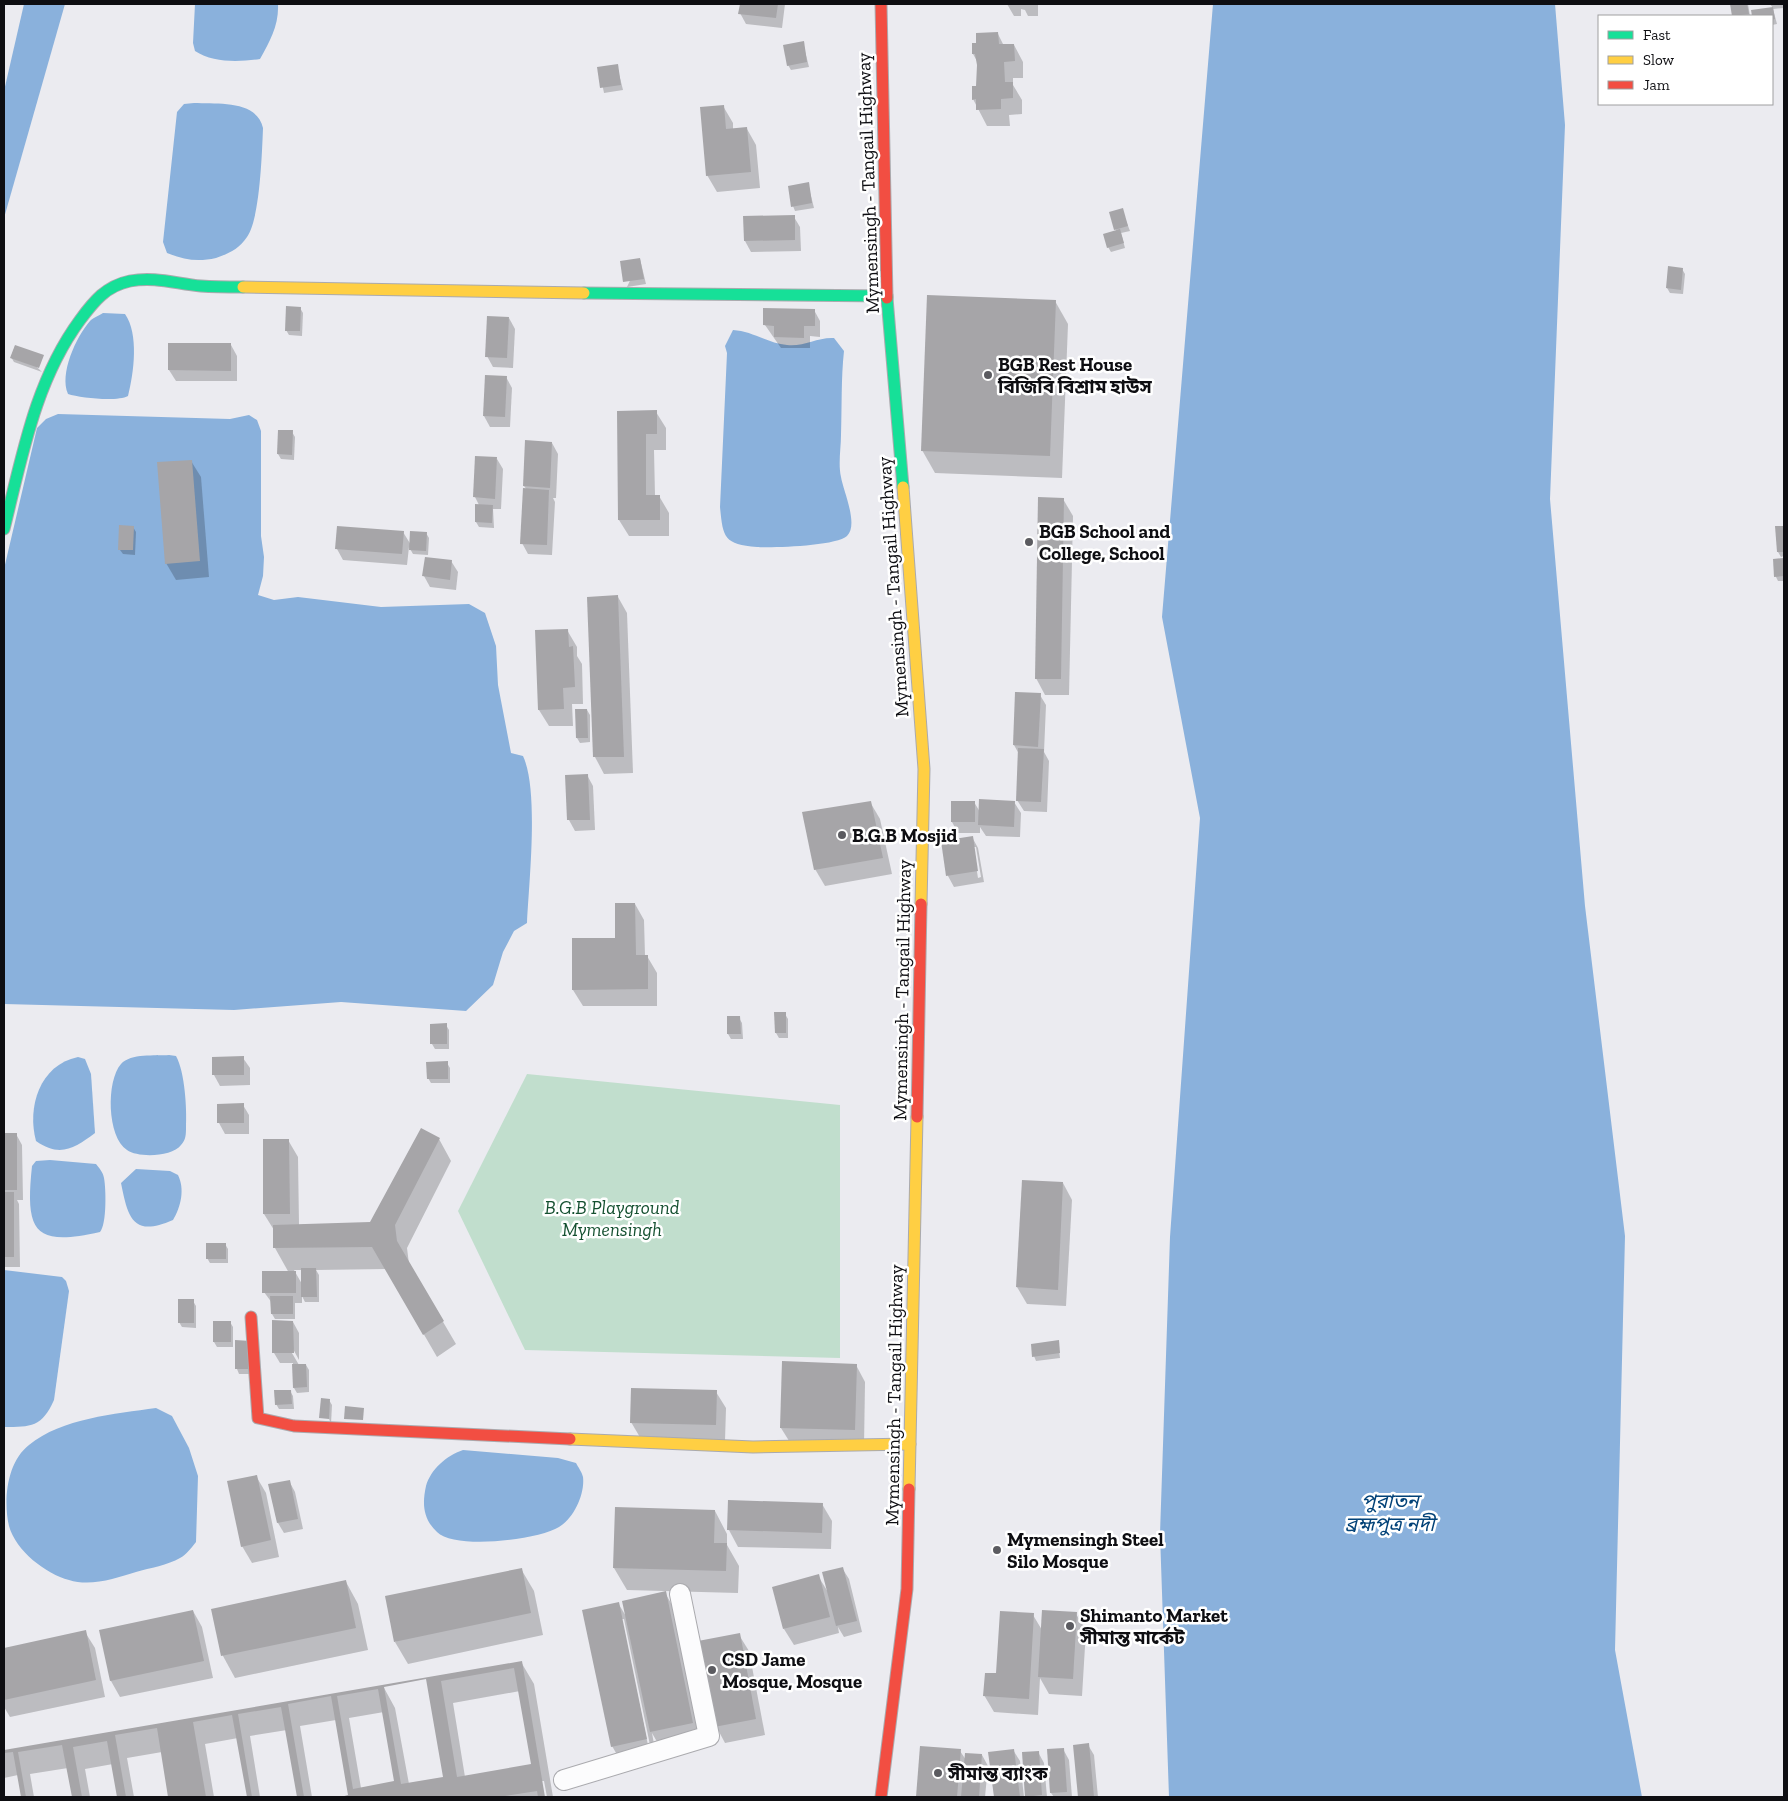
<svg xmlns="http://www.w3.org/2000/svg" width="1788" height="1801" font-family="'Zilla Slab','Noto Sans Bengali',serif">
	<rect width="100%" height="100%" fill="#ebebf0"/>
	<polygon fill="#c1decd" points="527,1074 840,1105 840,1358 525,1350 458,1211"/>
	<g fill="#8ab1dc">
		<polygon points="24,4 65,4 4,218 4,91"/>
		<path d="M195,4H278C279,25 270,41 260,59C239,62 213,63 195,51L193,43Z"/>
		<polygon points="1213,4 1555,4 1565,125 1550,499 1585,906 1625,1236 1615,1650 1642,1797 1169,1797 1160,1534 1170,1237 1200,818 1162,617"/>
		<path d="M194,103C218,104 257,100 263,128C262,153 260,219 247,237C239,249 228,254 216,258C198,262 184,260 167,253L163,242L177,112L184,104Z"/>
		<path d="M103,313L125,314C139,334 134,373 128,396C117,402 80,398 68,394C59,374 76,337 90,321C92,318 99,316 103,313Z"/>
		<path d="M733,330C752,331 768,343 787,345C804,347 817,337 834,338L844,351C841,378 842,407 841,435C841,448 838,464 841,477C843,490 859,525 847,536C836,546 773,548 757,547C724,544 723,538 720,507L727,353L725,346Z"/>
		<path d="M58,414L230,419L249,415L257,420L261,431V536L264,557L263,576L258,595L274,600L298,597L381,607L469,604L485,613L496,646L498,685L511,753L523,756C539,790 529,882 527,923L514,931L503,952L493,985L466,1011L341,1002L234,1010L4,1004V569L37,428L46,419Z"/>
		<path d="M169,1055L176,1056C185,1072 187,1109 186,1127C186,1134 186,1140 181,1145C172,1157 138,1158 127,1150C107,1137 106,1081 121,1064C131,1053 155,1056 169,1055Z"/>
		<path d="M78,1057L85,1059L91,1074L95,1133C75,1148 60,1158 36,1141C27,1108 39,1065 78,1057Z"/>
		<path d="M50,1160L96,1164C99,1168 103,1172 104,1178C106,1188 107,1224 100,1232C34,1247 25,1232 32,1166L36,1161Z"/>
		<path d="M136,1169L170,1171L178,1175C185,1189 181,1207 173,1220C132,1238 128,1217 121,1183Z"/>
		<path d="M4,1270L62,1277L66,1281L69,1291L54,1400C42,1427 31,1427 4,1427Z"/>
		<path d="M156,1408L172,1416L189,1448L198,1476L196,1542C192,1547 186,1555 180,1558C168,1565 150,1568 136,1572C116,1578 91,1587 69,1580C46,1574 16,1551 9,1526C3,1500 7,1462 29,1445C62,1418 115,1414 156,1408Z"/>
		<path d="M463,1450L558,1458L576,1463C578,1467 582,1472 583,1477C585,1494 574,1518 559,1527C538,1540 455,1550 437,1532C423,1519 422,1504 426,1486C431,1469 446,1456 463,1450Z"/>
	</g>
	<g fill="#0003" fill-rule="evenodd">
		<polygon points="741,4 785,4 782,28 746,24 740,13"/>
		<polygon points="997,4 1038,4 1038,16 1028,16 1025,10 1021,9 1021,16 1014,16 1007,4"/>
		<polygon points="1731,4 1748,4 1750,16 1733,16"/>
		<polygon points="1770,4 1784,4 1784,8 1773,9 1777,24 1772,25 1772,16 1754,16 1753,11 1773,8"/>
		<polygon points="998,34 1004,46 1014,45 1023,62 1023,78 1013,78 1013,85 1022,100 1022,114 1009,115 1010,126 987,126 973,99 977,87 977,61 973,54 977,44"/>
		<polygon points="803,43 809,67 791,70 788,65"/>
		<polygon points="617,66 623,90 604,93 599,68"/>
		<polygon points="723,106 733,123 733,130 747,129 756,145 760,188 717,192 707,175"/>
		<polygon points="808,184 814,208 795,211 793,206"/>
		<polygon points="1122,210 1130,231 1121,233 1125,248 1111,252 1108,247 1117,231 1115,229"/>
		<polygon points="794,217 800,227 801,251 751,252 745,241"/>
		<polygon points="640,259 646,284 627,287"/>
		<polygon points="1682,269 1685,274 1683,294 1670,293 1667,288"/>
		<polygon points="1055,301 1068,324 1062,478 935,473 922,450"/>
		<polygon points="300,308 303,313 302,336 289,335 286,330"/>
		<polygon points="814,310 820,321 820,337 810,336 810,348 781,348 765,325"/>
		<polygon points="509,318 515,329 513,368 493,367 487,356"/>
		<polygon points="170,344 231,345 237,356 237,381 176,381 169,370"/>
		<polygon points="15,346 42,372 14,362 11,357"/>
		<polygon points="506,377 512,388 510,427 490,427 484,416"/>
		<polygon points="618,412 656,412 666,428 666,450 654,450 655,496 659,496 669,513 669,536 629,536 619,520"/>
		<polygon points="292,432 295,437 294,460 281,459 278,454"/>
		<polygon points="552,443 558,454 556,498 553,498 555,502 552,555 528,554 522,543 527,490 524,486"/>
		<polygon points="497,459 503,469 501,509 493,509 494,528 479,527 476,522 479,505 475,497"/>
		<polygon points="191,461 201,477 209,577 176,580 166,563"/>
		<polygon points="1063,499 1073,516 1069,695 1045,695 1036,678"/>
		<polygon points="133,527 136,532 135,555 123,554 120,550"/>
		<polygon points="1776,527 1784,527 1784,556 1781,557 1778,552"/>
		<polygon points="403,532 411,545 426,533 429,538 428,555 413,554 409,547 407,565 343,560 337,549"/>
		<polygon points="1775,560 1784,560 1784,581 1778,581 1776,577"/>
		<polygon points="451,561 458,572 456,590 430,587 424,576"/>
		<polygon points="618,597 627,613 633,773 604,774 595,757 589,598"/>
		<polygon points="567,630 577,647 577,656 582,664 583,704 572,704 573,726 549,726 539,710"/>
		<polygon points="1040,695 1046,705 1044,752 1049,761 1047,812 1024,811 1017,800 1019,754 1014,745"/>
		<polygon points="587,710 590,715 590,742 580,743 577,738"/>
		<polygon points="587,775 593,786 595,830 575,831 569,820 567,776"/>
		<polygon points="870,802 880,819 892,874 825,886 815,869"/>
		<polygon points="974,802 980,812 1014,802 1021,813 1020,837 986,836 980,827 980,833 958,833 952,822"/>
		<path d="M972,837L978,848L984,882L954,887L948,876L942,842ZM973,847H976L981,877L978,878Z"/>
		<polygon points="635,904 644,920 645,956 647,956 657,973 657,1006 583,1006 573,990 617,939"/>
		<polygon points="785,1014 788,1019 788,1038 779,1038 776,1033"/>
		<polygon points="739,1018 742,1023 743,1039 731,1039 728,1034"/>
		<polygon points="446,1025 449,1030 449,1049 435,1049 432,1044"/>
		<polygon points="243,1058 250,1068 250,1085 220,1086 214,1075"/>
		<polygon points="447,1063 450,1068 450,1083 431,1083 428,1078"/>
		<polygon points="218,1105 243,1105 249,1115 249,1134 225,1134 219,1123"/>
		<polygon points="4,1134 16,1134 22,1145 23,1200 17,1200 19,1204 20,1267 4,1267"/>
		<path d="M439,1139L451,1161L407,1248L409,1264L456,1344L437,1357L386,1269L316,1270L319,1275V1302H305L302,1296V1303H295V1319H275L272,1314V1303L264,1292L289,1273L275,1248L274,1230L264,1214L288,1140L298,1157L299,1225L370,1223ZM294,1270H302V1284Z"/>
		<polygon points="1063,1183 1072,1200 1066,1306 1027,1304 1017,1287"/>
		<polygon points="225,1244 228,1249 228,1263 210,1263 207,1258"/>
		<polygon points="193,1301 196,1306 196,1328 182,1327 179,1322"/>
		<polygon points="230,1322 233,1327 233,1347 217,1347 214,1342"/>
		<polygon points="293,1322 299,1333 299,1360 292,1347 289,1348 299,1365 306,1365 309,1370 309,1392 297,1393 294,1388 293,1363 280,1363 274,1353"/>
		<polygon points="236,1342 253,1374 239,1374 237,1369"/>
		<polygon points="1058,1342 1060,1358 1036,1361 1034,1356"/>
		<polygon points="856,1365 865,1382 864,1446 791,1444 781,1428"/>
		<polygon points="290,1391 293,1396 294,1409 279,1409 276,1404"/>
		<polygon points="716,1392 726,1408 725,1441 641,1439 631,1422"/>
		<polygon points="322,1400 329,1400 332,1405 331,1424"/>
		<polygon points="256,1476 266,1493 279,1557 252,1563 242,1546"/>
		<polygon points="289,1481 295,1492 303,1529 284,1533 278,1523"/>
		<polygon points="822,1504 832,1521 831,1549 738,1547 729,1530"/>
		<polygon points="715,1511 727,1534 727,1545 739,1566 738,1593 627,1590 614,1568"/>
		<polygon points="842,1568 849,1579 862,1632 844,1637 838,1627 839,1633 794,1645 784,1629 818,1576 828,1592"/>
		<polygon points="521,1569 534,1591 543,1635 408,1664 395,1642"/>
		<polygon points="346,1582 358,1604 368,1650 235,1678 223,1656 213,1610"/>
		<path d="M665,1593L678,1615L705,1745L664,1754L652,1733L656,1755L622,1763L612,1746L618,1603L627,1618ZM621,1619H624L650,1745H648Z"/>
		<polygon points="193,1611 202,1627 213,1678 120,1697 111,1681 100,1631"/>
		<polygon points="1076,1614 1086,1630 1082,1696 1049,1694 1040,1678 1038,1715 994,1712 984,1695 1033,1615 1042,1630"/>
		<polygon points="85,1632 95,1648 105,1697 10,1717 4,1707 4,1649"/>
		<polygon points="739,1635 749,1651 765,1735 725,1743 716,1726"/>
		<path d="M521,1662L534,1684L553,1797H547L544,1781H541L544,1797H342L349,1796L336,1720L300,1726L312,1797H298L287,1730L250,1736L260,1797H248L238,1738L205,1744L214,1797H170L162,1752L127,1758L134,1797H118L113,1764L85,1769L90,1797H73L68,1768L30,1774L34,1797H22L18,1775L4,1778V1751L383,1686L395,1708L409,1784L444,1778L427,1678ZM520,1691L533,1765L465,1777L453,1703ZM384,1712L396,1782L361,1788L349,1718Z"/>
		<polygon points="1088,1745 1094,1755 1098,1797 1079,1797 1075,1746"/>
		<polygon points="921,1747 960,1751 966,1760 982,1755 988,1766 985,1797 917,1797"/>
		<polygon points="1063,1749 1069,1760 1072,1797 1054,1797 1051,1793 1048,1750"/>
		<polygon points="1013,1750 1020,1761 1024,1797 995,1797 990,1753"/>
		<polygon points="1038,1752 1044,1763 1047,1797 1027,1797"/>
	</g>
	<g fill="#a6a5a8" fill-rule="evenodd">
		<polygon points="740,4 778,4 776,18 738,14"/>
		<polygon points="1730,4 1747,4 1749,14 1732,16"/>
		<polygon points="1773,7 1775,19 1772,20 1772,16 1752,16 1751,10"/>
		<polygon points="998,32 999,44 1014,44 1015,61 1004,62 1005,82 1013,82 1013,98 1001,99 1001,109 976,110 976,99 972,100 972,86 976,86 977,65 975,54 972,54 972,43 976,43 976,33"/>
		<polygon points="804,41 807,62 787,66 783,45"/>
		<polygon points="618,64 621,85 600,88 597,67"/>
		<polygon points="724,105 726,129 747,127 751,172 706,176 700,107"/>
		<polygon points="809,182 812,203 791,207 788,186"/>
		<polygon points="1123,208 1128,226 1114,230 1109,212"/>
		<polygon points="795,215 795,240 744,241 743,216"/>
		<polygon points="1120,229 1124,243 1107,248 1103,234"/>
		<polygon points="640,258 644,279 623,282 620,261"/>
		<polygon points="1668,266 1683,268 1681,290 1666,288"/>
		<polygon points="927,295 1056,300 1050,456 921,451"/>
		<polygon points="286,306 301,307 300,331 285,331"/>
		<polygon points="763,308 815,309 815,326 804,326 804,338 774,337 774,326 763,325"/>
		<polygon points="487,316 509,317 507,358 485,357"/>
		<polygon points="168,343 231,343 231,371 168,370"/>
		<polygon points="15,345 44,355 39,368 10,358"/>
		<polygon points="485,375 507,376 505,417 483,416"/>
		<polygon points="657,410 657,434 646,434 646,495 660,495 660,520 618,520 617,411"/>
		<polygon points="278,430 293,430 292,455 277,454"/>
		<polygon points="525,440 552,442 550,488 523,486"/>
		<polygon points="475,456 497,457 495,499 473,497"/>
		<polygon points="192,460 200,561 165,564 157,462"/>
		<polygon points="523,488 549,490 547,545 520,544"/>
		<polygon points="1038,497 1064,498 1061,679 1035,679"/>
		<polygon points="475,504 493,505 492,523 475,522"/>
		<polygon points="119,525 134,526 133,550 118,550"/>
		<polygon points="337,526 404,531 402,554 335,549"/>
		<polygon points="1775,526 1784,526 1784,552 1777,552"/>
		<polygon points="410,531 427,532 426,551 409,550"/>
		<polygon points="425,557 452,560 450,580 422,576"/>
		<polygon points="1784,558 1784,576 1774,577 1773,559"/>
		<polygon points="618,595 624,757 593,757 587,597"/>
		<polygon points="568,629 569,647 573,646 575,687 563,688 564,709 538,710 535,630"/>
		<polygon points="1015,692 1041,693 1038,747 1013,745"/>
		<polygon points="575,709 587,709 588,738 576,738"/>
		<polygon points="1018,748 1044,749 1041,802 1016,801"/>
		<polygon points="588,774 590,820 567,820 565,775"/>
		<polygon points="979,799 1015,801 1014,827 978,825"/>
		<polygon points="871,801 883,858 814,870 802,812"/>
		<rect x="951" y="801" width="24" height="21"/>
		<polygon points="973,836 978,871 946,876 941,841"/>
		<polygon points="615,903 635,903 636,955 648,955 648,989 572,990 572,938 615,938"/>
		<polygon points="774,1012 786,1012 786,1033 775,1033"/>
		<polygon points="727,1016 740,1016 741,1034 727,1034"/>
		<polygon points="447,1023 447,1044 430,1044 430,1024"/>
		<polygon points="244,1056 244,1075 212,1075 212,1057"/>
		<polygon points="448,1061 448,1079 427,1079 426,1062"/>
		<polygon points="244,1103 244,1123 217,1123 217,1104"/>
		<polygon points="421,1128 440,1138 395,1225 397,1241 444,1321 423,1335 372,1247 273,1248 273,1225 370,1222"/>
		<rect x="4" y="1133" width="13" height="57"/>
		<polygon points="263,1139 289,1139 290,1214 263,1214"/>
		<polygon points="1022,1180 1063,1182 1058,1290 1016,1287"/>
		<rect x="4" y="1192" width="10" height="65"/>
		<rect x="206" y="1243" width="20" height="16"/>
		<polygon points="301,1268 316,1268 317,1297 301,1297"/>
		<rect x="262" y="1271" width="34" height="22"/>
		<polygon points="270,1296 293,1296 293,1314 271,1314"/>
		<rect x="178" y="1299" width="16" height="24"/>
		<polygon points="272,1320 293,1321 294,1353 272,1353"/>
		<rect x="213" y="1321" width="18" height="21"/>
		<polygon points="235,1340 251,1341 251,1369 235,1369"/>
		<polygon points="1059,1340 1060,1353 1032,1357 1031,1344"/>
		<polygon points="782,1361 857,1364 855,1430 780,1428"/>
		<polygon points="292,1364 306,1364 307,1387 293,1388"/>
		<polygon points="631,1388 717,1390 716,1425 630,1423"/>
		<polygon points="274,1390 291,1390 292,1404 275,1405"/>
		<polygon points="321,1398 330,1399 329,1419 319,1418"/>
		<polygon points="345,1406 364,1408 363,1420 344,1419"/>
		<polygon points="257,1475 271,1540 241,1547 227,1481"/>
		<polygon points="290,1480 298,1519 277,1523 268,1484"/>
		<polygon points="728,1500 823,1503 822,1533 727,1530"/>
		<polygon points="615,1507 715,1510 714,1543 727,1543 726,1571 613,1568"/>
		<polygon points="843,1567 857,1621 836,1626 822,1572"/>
		<polygon points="522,1568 531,1613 394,1642 385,1596"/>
		<polygon points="819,1574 830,1617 783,1629 772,1587"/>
		<polygon points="346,1580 356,1628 221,1656 211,1609"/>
		<polygon points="666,1591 693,1723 650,1732 622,1601"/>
		<polygon points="619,1602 647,1739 611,1747 582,1610"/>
		<polygon points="193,1610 204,1661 110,1681 99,1630"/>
		<polygon points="1042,1610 1077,1612 1073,1679 1038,1677"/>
		<polygon points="1000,1611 1034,1613 1029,1699 983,1696 985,1673 996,1673"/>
		<polygon points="86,1630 96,1680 4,1700 4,1648"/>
		<polygon points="740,1633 756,1719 714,1727 698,1641"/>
		<path d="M522,1661L545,1797H538L537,1791L498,1797H341L348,1795L331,1696L288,1704L304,1797H297L281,1707L238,1714L252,1797H247L232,1715L193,1722L206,1797H168L157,1728L115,1735L126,1797H117L107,1741L73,1747L82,1797H72L62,1745L18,1752L26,1797H21L13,1752L4,1753V1750ZM514,1668L531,1764L457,1777L441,1681ZM426,1679L443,1777L401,1784L384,1687ZM378,1689L394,1781L353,1789L337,1696Z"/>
		<polygon points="1089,1743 1094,1797 1078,1797 1073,1745"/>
		<polygon points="920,1746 961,1749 957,1797 916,1797"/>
		<polygon points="1064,1748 1067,1792 1050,1793 1047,1749"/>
		<polygon points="1014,1749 1020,1797 994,1797 988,1752"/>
		<polygon points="1039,1751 1042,1795 1025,1797 1022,1752"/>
		<polygon points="965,1753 982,1754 979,1797 961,1797"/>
	</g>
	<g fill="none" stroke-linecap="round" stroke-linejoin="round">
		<g stroke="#aaaaae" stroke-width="22">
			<polyline id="street" points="564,1780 709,1736 680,1594"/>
		</g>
		<g stroke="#aaaaae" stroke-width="13">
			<g id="fast">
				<polyline points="584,293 887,296"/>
				<polyline points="887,298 903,487"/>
				<path d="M4,529C22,457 35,381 80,320C94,301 106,286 130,281C155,276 177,284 201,286C215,287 229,287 243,287"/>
			</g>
		</g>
		<g stroke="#aaaaae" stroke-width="13">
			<g id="slow">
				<polyline points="243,287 584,293"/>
				<polyline points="903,487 924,769 921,904"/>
				<polyline points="570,1439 753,1447 910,1444"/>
				<polyline points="909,1489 917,1117"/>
			</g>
		</g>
		<g stroke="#aaaaae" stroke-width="13">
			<g id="jam">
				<polyline points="881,4 887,298"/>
				<polyline points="917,1117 921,904"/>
				<polyline points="251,1317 258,1418 294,1426 570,1439"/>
				<polyline points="881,1797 907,1589 909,1489"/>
			</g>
		</g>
		<use href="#street" stroke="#fcfcfd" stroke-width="20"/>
		<use href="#fast" stroke="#16e098" stroke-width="11"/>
		<use href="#slow" stroke="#ffcf43" stroke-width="11"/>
		<use href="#jam" stroke="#f24e42" stroke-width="11"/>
	</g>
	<g fill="#5b5b60" stroke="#fff" stroke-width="2">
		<circle cx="988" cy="375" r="5"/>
		<circle cx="1029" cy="542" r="5"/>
		<circle cx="842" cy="835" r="5"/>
		<circle cx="997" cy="1550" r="5"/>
		<circle cx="1070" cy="1626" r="5"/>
		<circle cx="712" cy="1670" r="5"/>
		<circle cx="938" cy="1773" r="5"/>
	</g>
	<g text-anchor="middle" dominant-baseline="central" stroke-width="5" stroke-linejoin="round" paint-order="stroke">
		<g font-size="19" fill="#0e0e12" stroke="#fff">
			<text transform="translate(868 183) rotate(-92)">Mymensingh - Tangail Highway</text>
			<text transform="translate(893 587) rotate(-94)">Mymensingh - Tangail Highway</text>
			<text transform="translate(902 990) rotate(-89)">Mymensingh - Tangail Highway</text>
			<text transform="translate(894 1395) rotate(-89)">Mymensingh - Tangail Highway</text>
		</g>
		<g font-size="19" font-weight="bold" fill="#0e0e12" stroke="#fff" text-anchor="start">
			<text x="998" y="364">BGB Rest House<tspan x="998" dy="22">বিজিবি বিশ্রাম হাউস</tspan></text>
			<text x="1039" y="531">BGB School and<tspan x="1039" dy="22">College, School</tspan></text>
			<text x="852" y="835">B.G.B Mosjid</text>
			<text x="1007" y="1539">Mymensingh Steel<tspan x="1007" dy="22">Silo Mosque</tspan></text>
			<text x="1080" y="1615">Shimanto Market<tspan x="1080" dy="22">সীমান্ত মার্কেট</tspan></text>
			<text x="722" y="1659">CSD Jame<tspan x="722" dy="22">Mosque, Mosque</tspan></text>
			<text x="948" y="1773">সীমান্ত ব্যাংক</text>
		</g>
		<g font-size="19" font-style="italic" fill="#145030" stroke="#fff">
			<text x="612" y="1207">B.G.B Playground<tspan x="612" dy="22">Mymensingh</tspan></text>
		</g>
		<g font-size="20" font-style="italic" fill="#024278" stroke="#fff">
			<text x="1390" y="1501">পুরাতন<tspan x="1390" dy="23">ব্রহ্মপুত্র নদী</tspan></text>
		</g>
	</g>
	<rect width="1788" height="1801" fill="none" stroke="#0e0e12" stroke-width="10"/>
	<rect x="1598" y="15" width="175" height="90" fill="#ffffff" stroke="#9f9fa0"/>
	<rect x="1608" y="31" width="25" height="8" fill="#16e098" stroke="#9f9fa0"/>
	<text x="1643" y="40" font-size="15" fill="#0e0e12">Fast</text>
	<rect x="1608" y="56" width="25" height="8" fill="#ffcf43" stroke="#9f9fa0"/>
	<text x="1643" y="65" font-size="15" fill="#0e0e12">Slow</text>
	<rect x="1608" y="81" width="25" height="8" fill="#f24e42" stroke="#9f9fa0"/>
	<text x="1643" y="90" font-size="15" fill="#0e0e12">Jam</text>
</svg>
